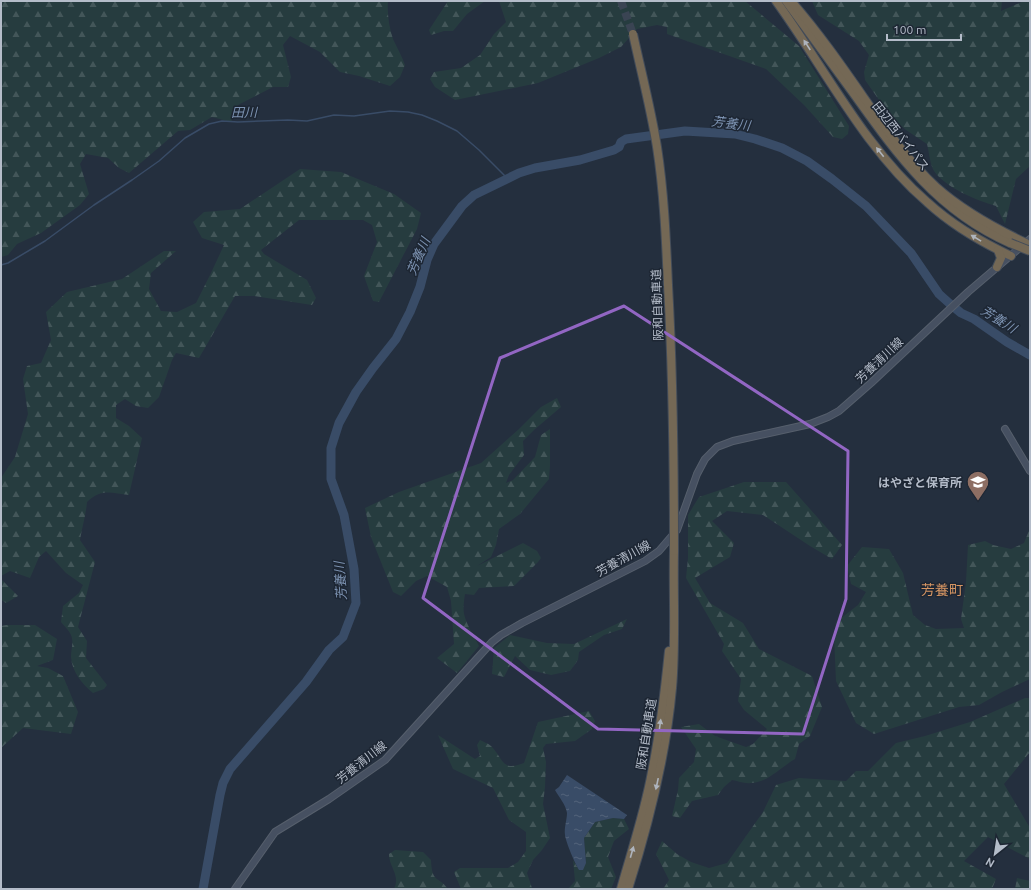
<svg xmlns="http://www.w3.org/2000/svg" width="1031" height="890" font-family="Ubuntu,'Noto Sans JP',sans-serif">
	<defs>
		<pattern id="forest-firs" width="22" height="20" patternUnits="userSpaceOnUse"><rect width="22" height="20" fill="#263c3f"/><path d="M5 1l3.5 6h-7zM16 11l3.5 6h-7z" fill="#435659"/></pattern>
		<pattern id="water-ripples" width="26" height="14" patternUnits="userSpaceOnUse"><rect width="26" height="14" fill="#394c67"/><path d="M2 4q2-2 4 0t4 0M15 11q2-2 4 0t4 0" fill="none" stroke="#53647b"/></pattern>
	</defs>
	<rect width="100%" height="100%" fill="#242f3e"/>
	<g fill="url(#forest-firs)">
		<path d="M1,1H388C387,13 389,27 393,39C397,48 402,56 405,65L400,77L390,86L359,76L340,72L320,52L290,36L283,45L291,77L288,87H273L238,105L231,122L212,117L190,130L178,131L129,173L119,168L108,158L86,154L80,164L89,194L80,205L41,233L17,244L8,255L1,257Z"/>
		<polygon points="448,1 485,1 467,14 453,31 444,31 431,35 429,30"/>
		<polygon points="499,1 745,1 799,46 849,126 848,134 842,139 833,137 804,105 766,69 667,34 667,27 657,25 637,29 621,47 599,58 538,83 455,100 435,87 430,79 434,72 461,68 480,55 494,34 506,22"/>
		<path d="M812,1H1002L1001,11L1024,1H1030V166L1016,179L1005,224L996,206C976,200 946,188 934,171C930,164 929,152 927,144L906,130L891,117L865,80L864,72L869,55L859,41L818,15Z"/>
		<path d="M300,169L341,172L394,194L421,213L417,229L379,302L373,301L364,276L377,242L372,225L363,220H299L261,250L264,254L307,280L316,298L312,305L254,296H235L199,358L176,353L172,360L159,397L148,408L136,406L125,399L116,405V418L129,426L142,438L129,495C112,493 101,488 87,502C86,515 82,527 80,540L95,562L78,627L87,641L86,658L107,685L104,689L93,693C82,684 72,672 71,657C71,649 74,642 71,635C69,630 64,626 61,622L63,606L79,593L83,585L66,573L46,551L39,557L30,578L10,571L1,576V478L15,457L28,414L23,379L27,366L41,363L51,340L46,312L67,292L122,279L164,251H176L151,273L149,289L161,311L177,312L196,303L211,273L224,245L202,238L193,222L204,212L240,209Z"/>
		<path d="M557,398L561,407L534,430L523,441L524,455L509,475L506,483L513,480L535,457L541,435L550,429V465L549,479L520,514L499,529L496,545L491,557L477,566L523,543L537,551L541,558L538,562L514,586L479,588L474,595L465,594C464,600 463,608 464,614C467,626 474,636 479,646L457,673L437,658L454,644L451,601L447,587L427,576L416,581L401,596L393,592L371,537L365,508L399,492L481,463L519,429L541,407Z"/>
		<path d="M744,482H786L842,545L832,559L810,546L763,515L727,511L712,521L734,543L730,557L695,578L710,603L743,623L759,649L812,676L822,707L810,736L799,744L795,759C781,767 767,783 751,783C745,784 738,781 732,780L724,787L718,795L692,801L680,818L672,816L678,790L679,778L694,762L696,749L681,727L699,724L715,736L746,747L753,744L767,729L744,710L738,701L741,679L722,651L724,644L686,578L688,558V515L699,497Z"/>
		<polygon points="1030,528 1030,679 1002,692 979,705 959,707 874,734 856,723 836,681 834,635 836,622 858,605 866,592 851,584 847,566 862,547 889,549 903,573 913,615 925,625 936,629 964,628 961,619 966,582 968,545 985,541 993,545 1011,549 1024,543"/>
		<polygon points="1,579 18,596 6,603 1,600"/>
		<polygon points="627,619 622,629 604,635 579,652 578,660 570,671 551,675 530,670 515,656 504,677 492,674 494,648 510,635 547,643 574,644"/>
		<polygon points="6,625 35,625 57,639 53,660 37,666 48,668 63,676 78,712 71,734 23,728 1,748 1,708 3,706 1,702 1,626"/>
		<polygon points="1025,698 1030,698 1030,752 1004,784 1030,828 1030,859 988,837 964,861 996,879 992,889 663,889 669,880 656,854 662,841 677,854 691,862 709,868 727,863 763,812 776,785 799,778 846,781 856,771 868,771 896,743 925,736 970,722"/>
		<path d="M589,711L595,721L592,729L575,741L546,744L543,748L546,762L545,787L543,804L550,838L542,850L533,860L527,873L532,888L536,889H461L454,872L460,868H508L518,862L526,851V832L509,820L493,788L453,769L438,735L475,759L480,756L477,745L480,740C483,742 488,743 491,746C504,759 501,772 524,763L538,722Z"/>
		<polygon points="613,818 624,819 629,829 614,841 608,857 616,877 611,889 568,889 575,881 573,860 579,870 586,863 584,838 595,822"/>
		<path d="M395,850L423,852L431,860C432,884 438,875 448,889H394C401,876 389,867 389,854Z"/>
		<polygon points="1017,878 1030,881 1030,889 1015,889"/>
	</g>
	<path fill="url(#water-ripples)" d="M567,775L627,815L624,819L613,818L595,822L584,838L586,863L583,870H579C575,863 566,843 565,835C564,827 567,820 567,813C566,805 559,797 555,790L559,787Z"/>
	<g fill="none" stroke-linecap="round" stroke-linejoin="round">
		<polyline stroke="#394c67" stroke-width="1.5" points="1,265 8,263 45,241 94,205 132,180 159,161 185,138 209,124 222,121 238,122 288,120 307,121 334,115 354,116 390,111 408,112 422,115 437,121 457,131 479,150 508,179"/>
		<polyline stroke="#394c67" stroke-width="9" points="203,889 220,795 223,783 230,769 306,682 329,650 343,637 356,603 354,569 344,515 331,479 331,448 339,423 356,392 373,368 396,339 410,312 420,287 427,260 434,244 462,206 474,195 519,173 535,168 580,160 614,150 619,147 621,142 626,139 685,131 735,134 755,139 782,148 807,161 832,179 866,206 911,253 939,294 949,303 961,313 974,319 1007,342 1030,355"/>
		<polyline stroke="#3a4453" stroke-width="8" stroke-dasharray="8 4" stroke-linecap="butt" points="621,1 633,34"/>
		<g stroke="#565f6c" stroke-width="8">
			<g id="secondary">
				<polyline points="1005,429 1030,471"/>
				<polyline points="235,889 275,832 329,799 385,760 492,642 501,635 522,623 645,561 659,551 677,530 697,474 705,459 717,447 733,441 810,424 828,417 839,411 871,383 968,292 1030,239"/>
			</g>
		</g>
		<g stroke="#434c59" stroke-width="10">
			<g id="highway">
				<path d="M776,1C824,67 865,149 927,202C952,225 981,242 1011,256"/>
				<path d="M786,1C809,32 831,63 854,94C899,157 938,211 1010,243"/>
				<path d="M791,1C818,32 841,65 864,98C886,129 908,161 936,187C963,211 994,228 1026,243"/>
				<polyline points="997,267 1001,258 998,250"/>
				<path d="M621,889C632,850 645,811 652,772C660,732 665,691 669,651"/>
				<path d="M628,889C649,823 666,756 672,688C676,643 673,596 674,551"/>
			</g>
		</g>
		<use href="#secondary" stroke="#465061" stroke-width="6"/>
		<use href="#highway" stroke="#746855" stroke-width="8"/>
		<g stroke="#434c59" stroke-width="10" stroke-linecap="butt">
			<g id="highway-bridge">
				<path d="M633,34C641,71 651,109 657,147C664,192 666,239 668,285C673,374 674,462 674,551"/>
				<polyline points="1010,243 1030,251"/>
			</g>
		</g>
		<use href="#highway-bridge" stroke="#746855" stroke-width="8"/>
	</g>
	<defs><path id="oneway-solid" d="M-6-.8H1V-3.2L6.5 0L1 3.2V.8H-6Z"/></defs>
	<g fill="#aeb4bd">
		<use href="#oneway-solid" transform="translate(807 45) rotate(-123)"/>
		<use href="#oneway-solid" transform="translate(880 152) rotate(-128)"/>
		<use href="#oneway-solid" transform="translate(976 238) rotate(-149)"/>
		<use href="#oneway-solid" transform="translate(660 725) rotate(-82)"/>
		<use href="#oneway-solid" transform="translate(657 784) rotate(102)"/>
		<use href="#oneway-solid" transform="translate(632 852) rotate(-74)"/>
	</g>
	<path fill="none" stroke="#9266c3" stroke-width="3" stroke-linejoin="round" d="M624,306L848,451L846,599L803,734L598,729L423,598L500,358Z"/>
	<defs>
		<g id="school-pin" transform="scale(1.15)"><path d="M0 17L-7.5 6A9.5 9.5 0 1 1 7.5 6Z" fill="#8d6e63" stroke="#1d2633"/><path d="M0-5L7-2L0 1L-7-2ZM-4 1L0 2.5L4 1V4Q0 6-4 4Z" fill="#fff"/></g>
	</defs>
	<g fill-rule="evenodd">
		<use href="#school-pin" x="978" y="482"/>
	</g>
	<g text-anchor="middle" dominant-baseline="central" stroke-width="3" stroke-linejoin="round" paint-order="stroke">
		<g font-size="12" fill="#b4bcc9" stroke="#1d2633">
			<text transform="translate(901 136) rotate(52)">田辺西バイパス</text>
			<text transform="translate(657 305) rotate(-92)">阪和自動車道</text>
			<text transform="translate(879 360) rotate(-43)">芳養清川線</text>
			<text transform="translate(623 558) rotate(-29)">芳養清川線</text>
			<text transform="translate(646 734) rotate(-81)">阪和自動車道</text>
			<text transform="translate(361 762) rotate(-38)">芳養清川線</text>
		</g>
		<g font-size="12" font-weight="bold" fill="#b4bcc9" stroke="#1d2633" text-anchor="end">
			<text x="962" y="482">はやざと保育所</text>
		</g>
		<g font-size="13" font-style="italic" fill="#7c92b1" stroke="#1d2633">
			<text x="244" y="112">田川</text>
			<text transform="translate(731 123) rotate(7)">芳養川</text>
			<text transform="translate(418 256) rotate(-67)">芳養川</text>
			<text transform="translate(999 319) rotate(32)">芳養川</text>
			<text transform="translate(340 581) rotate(-94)">芳養川</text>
		</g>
		<g font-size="14" fill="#d59563" stroke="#1d2633">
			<text x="942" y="590">芳養町</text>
		</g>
	</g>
	<rect width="1031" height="890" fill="none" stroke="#b4bcc9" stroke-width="4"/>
	<g transform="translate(995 854) rotate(210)" stroke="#1d2633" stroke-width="3" paint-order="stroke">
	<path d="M0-3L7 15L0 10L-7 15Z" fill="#b4bcc9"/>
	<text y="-6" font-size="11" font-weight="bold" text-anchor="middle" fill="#b4bcc9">N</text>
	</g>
	<path d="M887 34v6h74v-6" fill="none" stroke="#b4bcc9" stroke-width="2"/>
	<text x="893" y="34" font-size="12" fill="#b4bcc9" stroke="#1d2633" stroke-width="3" paint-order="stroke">100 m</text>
</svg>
